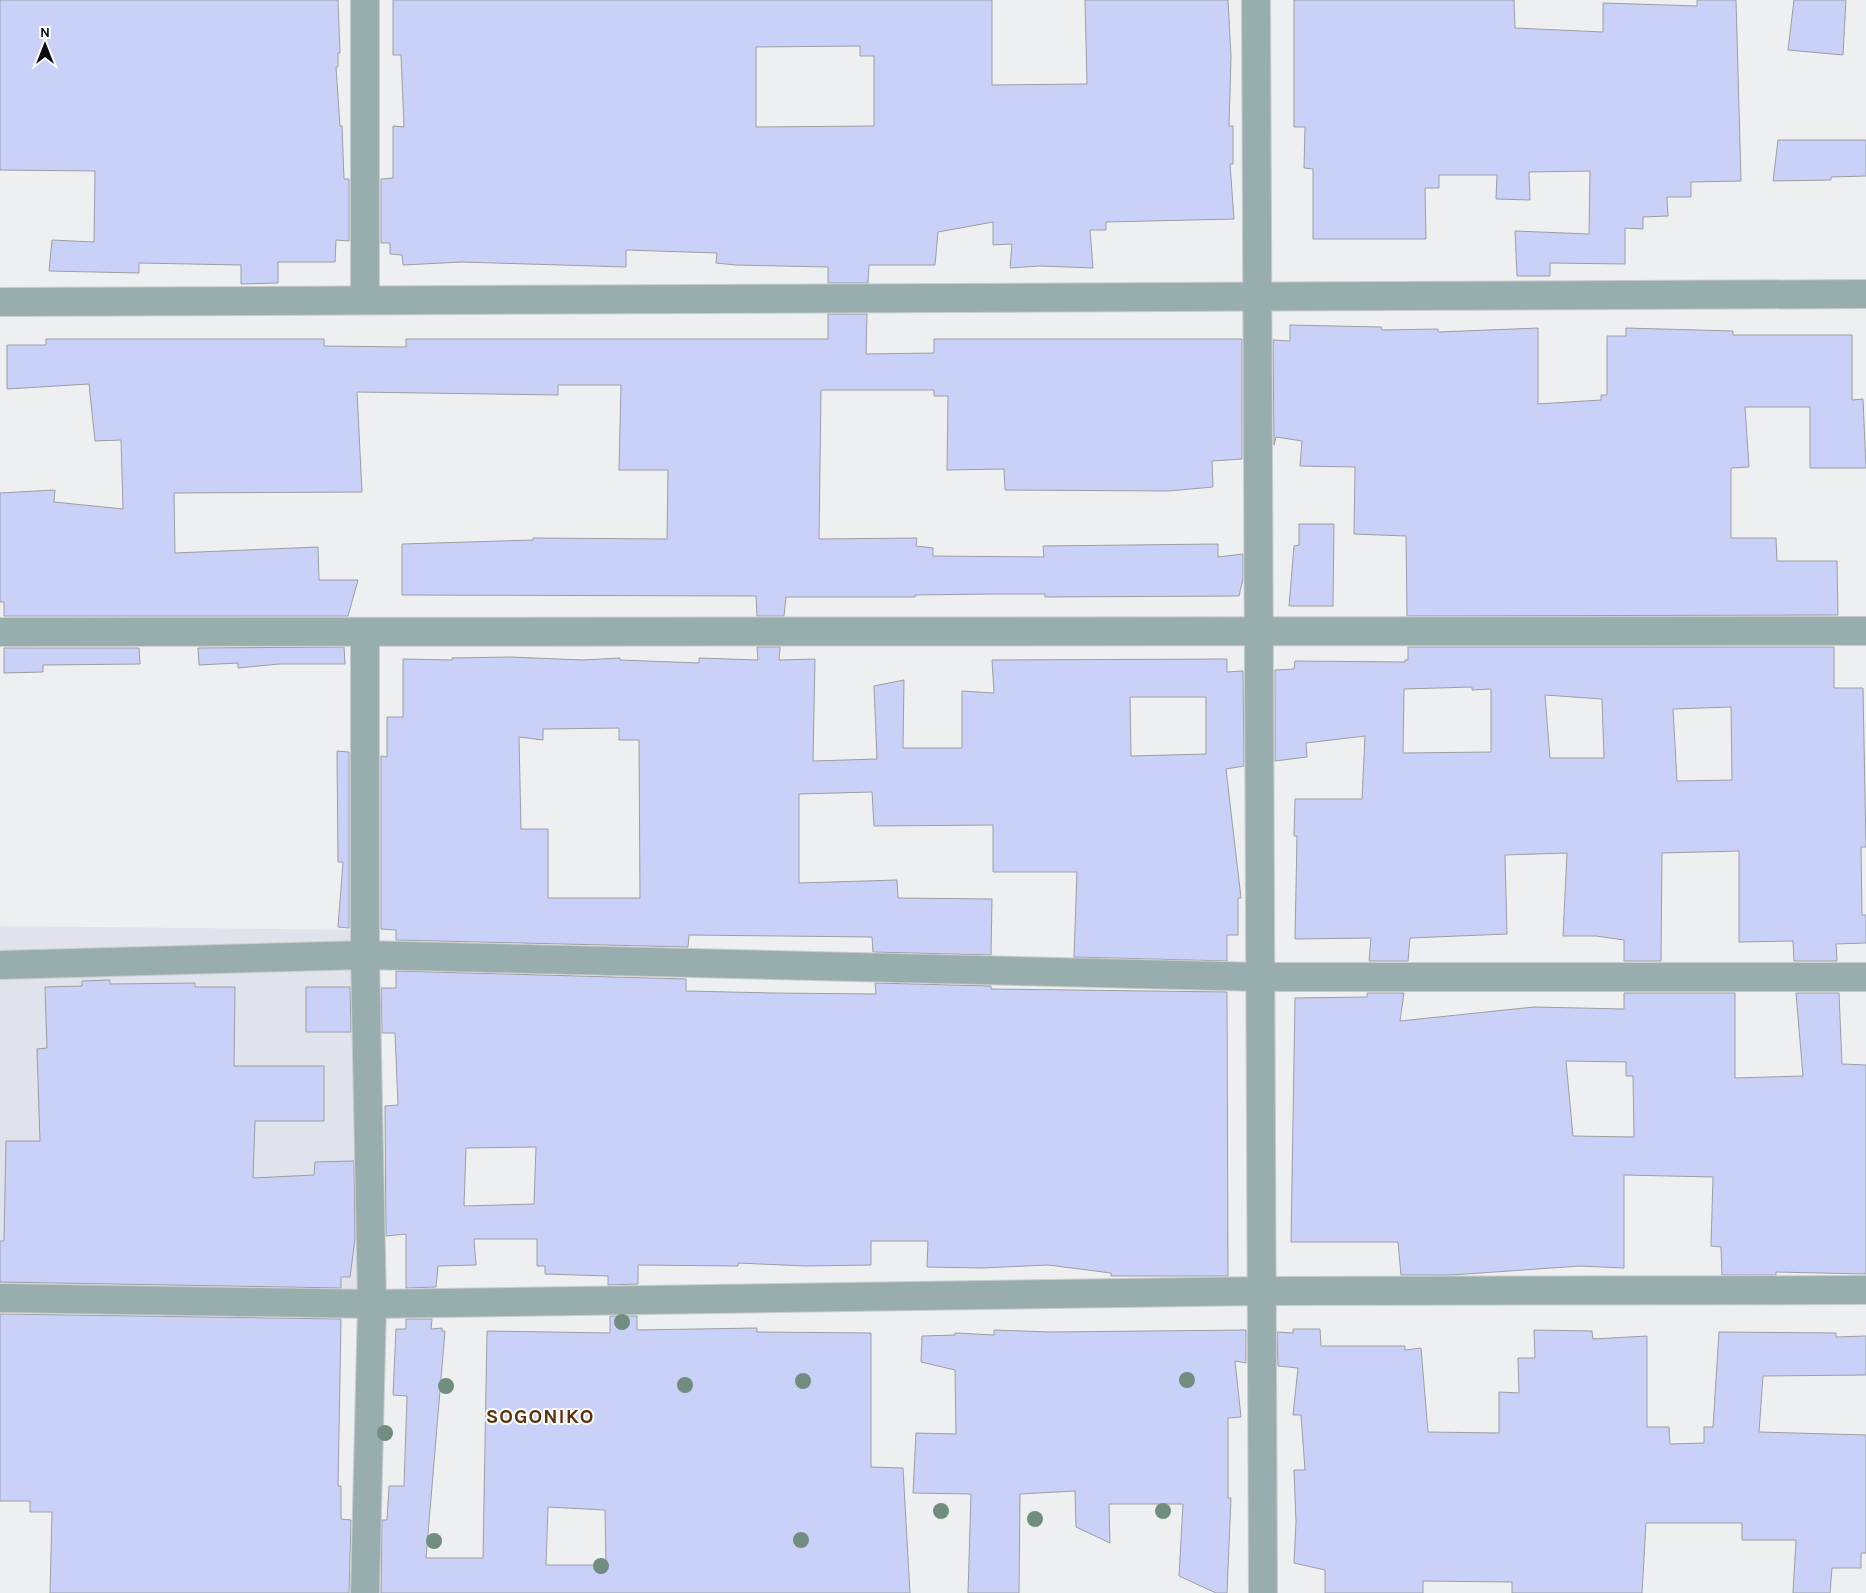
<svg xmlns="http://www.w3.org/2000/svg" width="1866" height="1593" font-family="Karla,sans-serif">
	<rect width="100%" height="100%" fill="#eeeff1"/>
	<polygon fill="#e0e2ec" points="0,926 357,930 360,1290 0,1290"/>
	<g fill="#c9d1f8" stroke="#9d9ea0" fill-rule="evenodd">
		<polygon points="0,0 338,0 340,53 338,53 338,67 336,67 340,126 342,126 344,179 349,179 349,241 336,240 335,262 278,262 278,283 241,284 241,265 139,263 139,273 49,271 52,240 94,242 95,171 0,170"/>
		<path d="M393,0H992V85L1087,84L1085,0H1228L1231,57L1229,126H1233V164H1230L1234,219L1106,222V230H1090L1093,268L1040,266L1010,268L1012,244L993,245V222L938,232L935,265H869L868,283H828V267L736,265L716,263L717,253L626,250V267L462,262L403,265L402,255L390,254V243H381V179L393,178V126L404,127L401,55H393ZM860,46V56H874V126L756,127V47Z"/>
		<polygon points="1294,0 1514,0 1515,28 1603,32 1603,3 1697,6 1697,0 1736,0 1741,181 1691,182 1691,197 1667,197 1668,216 1643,217 1643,229 1625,228 1625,264 1550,263 1550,276 1517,276 1515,231 1589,234 1590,171 1529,172 1530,200 1496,199 1497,175 1439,175 1439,188 1425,188 1426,239 1313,239 1313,169 1304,168 1305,127 1294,127"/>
		<polygon points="1794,0 1846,0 1843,55 1788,50"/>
		<polygon points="1778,140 1866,140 1866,176 1831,177 1831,180 1773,181"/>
		<polygon points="828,314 867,314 866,354 934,353 934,339 1242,339 1242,459 1212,461 1213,487 1168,491 1005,490 1004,469 947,470 948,396 934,396 934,390 821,390 819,539 917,538 916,546 933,548 933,556 1044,557 1043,546 1218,544 1218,557 1243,554 1243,579 1239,596 1045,597 1045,594 989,594 915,595 915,597 786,597 784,616 757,616 756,596 402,595 402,544 533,540 533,538 667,539 668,470 619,470 621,385 558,385 558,395 357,392 362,492 174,493 175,553 318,547 319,580 358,580 348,616 4,616 4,602 0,602 0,493 55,490 54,502 123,509 121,440 95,441 89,384 7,389 7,345 46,345 46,339 324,339 324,346 406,347 406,339 828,339"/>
		<polygon points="1290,325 1381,327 1382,330 1438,329 1438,332 1538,328 1538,404 1601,400 1601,395 1607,395 1607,336 1626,336 1626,328 1733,331 1733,335 1852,335 1852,400 1863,399 1866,468 1810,468 1810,407 1745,407 1749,467 1731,468 1731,538 1776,538 1777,561 1837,561 1838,615 1407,616 1406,536 1354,534 1355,467 1300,466 1302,441 1276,437 1274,445 1273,340 1290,341"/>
		<polygon points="1299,524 1334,524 1333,606 1289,606 1294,546 1299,545"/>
		<polygon points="344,647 345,664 279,664 238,668 238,663 199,665 198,648"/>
		<path d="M757,647H780L779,660L815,659L813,761L877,759L874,686L904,680L903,748H962V691L994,693L992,660L1227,659V672L1243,671L1244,766L1226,769L1241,898H1238V935H1227V961L1074,957L1077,872H993V825L874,826L872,792L799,794V883L897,880L898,898L992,899L991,955L873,952L872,937L689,935L688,947L396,940V930L381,929V756L387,757V717H403V659L452,660V658L510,657L583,660L620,658V660L699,663V658L758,660ZM1130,697H1206V754L1131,756ZM619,728V740H639L640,898H548V829H521L519,737L543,740V729Z"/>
		<path d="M1408,647H1834V688H1863L1866,847H1861L1862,915H1866V943L1836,944L1837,961H1794L1793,941L1739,942V851L1662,853L1661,961H1624V940L1596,936H1563L1567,853L1505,855L1507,934L1410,938L1408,961H1369L1371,938L1295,939L1297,836H1294L1295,799H1362L1365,736L1306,743L1307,757L1275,761V670L1294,669L1295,661L1405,662V660H1408ZM1472,687V690L1491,689V752L1403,753L1404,689ZM1545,695L1602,699L1604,758H1550ZM1731,707L1732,780L1677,781L1673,709Z"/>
		<polygon points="4,648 139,648 140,664 43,665 43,672 4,673"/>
		<polygon points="337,751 349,752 349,928 338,927 343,862 338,862"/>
		<path d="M396,971L686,979V991L773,993L876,994L875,983L991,986V989L1227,992L1228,1276H1111V1273L1048,1265L982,1268L927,1267L928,1241H871V1265L805,1266L738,1263V1266L638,1265V1284L608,1285V1276L545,1274V1266H537V1239H474L476,1265L438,1266L436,1287L406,1288V1234L386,1236L385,1106L398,1105L395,1033H382L381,988H396ZM536,1147L534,1204L464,1206L466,1148Z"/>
		<polygon points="110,980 110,984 195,983 195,987 235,987 234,1066 324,1066 324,1121 255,1121 253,1178 314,1175 315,1162 354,1161 355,1239 350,1277 341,1277 341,1288 0,1282 0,1241 4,1241 6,1141 40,1141 37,1049 47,1048 45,987 82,986 82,981"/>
		<polygon points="306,987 350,987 351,1032 306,1032"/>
		<path d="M1367,993H1404L1400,1021L1534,1007L1624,1009V993H1735V1078L1803,1076L1796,993H1839L1842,1064L1866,1065V1274L1776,1272V1275H1722L1721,1247L1711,1246L1713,1177L1624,1175V1268L1580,1266L1452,1275H1401L1398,1242H1291L1295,998L1367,997ZM1566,1061L1626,1062V1076H1633L1634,1137L1573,1136Z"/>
		<polygon points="0,1314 341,1319 338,1486 341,1486 341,1519 351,1520 349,1593 50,1593 52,1512 30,1512 30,1501 0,1501"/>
		<path d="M610,1316H637V1330L757,1328V1332L871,1333V1467L903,1468L910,1593H381L382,1520H387L389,1486H404L407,1396L393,1395L396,1329H406V1319H432L431,1329L442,1328V1331H445L426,1558H483L487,1331L610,1333ZM548,1507L605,1510L606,1565H546Z"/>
		<polygon points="1293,1329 1320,1329 1321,1346 1405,1346 1405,1350 1421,1348 1428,1432 1499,1433 1499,1392 1519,1393 1518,1358 1535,1358 1534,1330 1592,1331 1593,1339 1647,1336 1647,1427 1669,1427 1670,1444 1704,1443 1704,1427 1713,1427 1719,1332 1836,1333 1836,1337 1866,1336 1866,1375 1763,1376 1759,1432 1866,1435 1866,1553 1861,1553 1861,1568 1832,1568 1830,1593 1793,1593 1796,1540 1742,1540 1742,1523 1646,1523 1642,1593 1512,1593 1512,1582 1423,1581 1423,1593 1325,1593 1325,1570 1294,1563 1296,1522 1294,1470 1305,1470 1301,1415 1293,1415 1298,1368 1278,1366 1277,1332 1293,1333"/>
		<polygon points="994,1330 1051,1332 1246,1330 1246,1363 1235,1361 1241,1417 1228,1418 1228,1498 1231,1498 1227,1593 1216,1593 1179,1576 1183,1504 1109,1504 1110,1543 1076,1527 1075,1491 1020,1494 1019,1593 968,1593 971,1494 913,1493 916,1433 956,1434 955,1370 921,1362 922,1336 955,1335 955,1333 994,1335"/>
	</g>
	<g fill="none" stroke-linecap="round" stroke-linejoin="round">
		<g stroke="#cacbcc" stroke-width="30">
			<g id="minor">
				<polyline points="365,0 365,300"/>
				<polyline points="1256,0 1263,1593"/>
				<polyline points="0,302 1866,294"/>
				<polyline points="0,632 1866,631"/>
				<polyline points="365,632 365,955 372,1304 365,1593"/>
				<polyline points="0,965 365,955 1260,977 1866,977"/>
				<polyline points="0,1298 372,1304 1262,1291 1866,1290"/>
			</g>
		</g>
		<use href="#minor" stroke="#97adae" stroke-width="28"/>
	</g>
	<g fill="#708d80">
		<circle cx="622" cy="1322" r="8"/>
		<circle cx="1187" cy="1380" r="8"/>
		<circle cx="803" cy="1381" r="8"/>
		<circle cx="685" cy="1385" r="8"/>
		<circle cx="446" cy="1386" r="8"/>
		<circle cx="385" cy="1433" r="8"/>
		<circle cx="941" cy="1511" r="8"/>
		<circle cx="1163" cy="1511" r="8"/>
		<circle cx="1035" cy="1519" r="8"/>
		<circle cx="801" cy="1540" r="8"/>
		<circle cx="434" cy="1541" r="8"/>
		<circle cx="601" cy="1566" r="8"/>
	</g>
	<g text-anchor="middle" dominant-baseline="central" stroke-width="4" stroke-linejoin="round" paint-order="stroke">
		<g font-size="20" font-weight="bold" letter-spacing="1" fill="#5b3106" stroke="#fbfcff">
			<text x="540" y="1416">SOGONIKO</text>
		</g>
	</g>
	<g transform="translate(45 45)" stroke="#fbfcff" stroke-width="4" paint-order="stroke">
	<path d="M0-4L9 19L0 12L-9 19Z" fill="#0b0b0c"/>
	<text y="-8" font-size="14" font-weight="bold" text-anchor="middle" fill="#0b0b0c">N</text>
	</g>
</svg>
